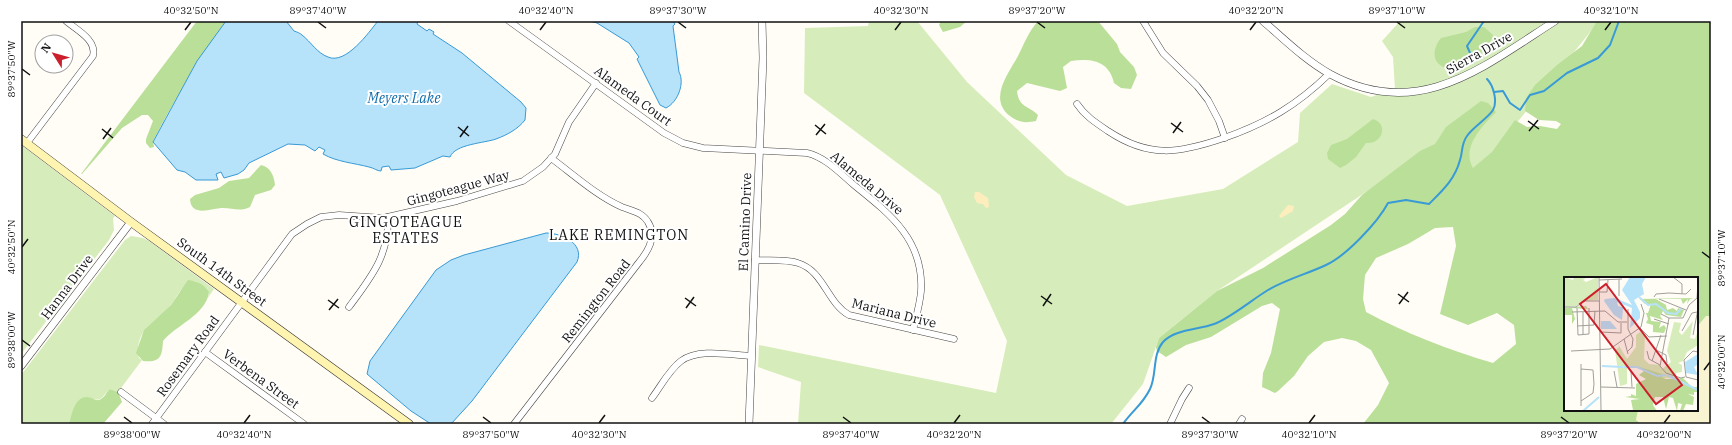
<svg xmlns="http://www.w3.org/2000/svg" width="1732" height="445" font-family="'IBM Plex Serif',serif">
	<rect width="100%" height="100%" fill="#fffdf5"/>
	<polygon fill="#f8f4d2" points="1706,316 1711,316 1711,424 1641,424 1636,420 1638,410 1697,410 1697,327"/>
	<g fill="#d6edbb">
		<polygon points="869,21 917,21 967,82 1066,175 1127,206 1223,189 1298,142 1300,113 1332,84 1371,97 1395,89 1393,57 1382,41 1400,21 1599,21 1474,176 1435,146 1217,291 1159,338 1143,384 1111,424 798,424 801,382 758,367 759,345 996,393 1007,341 940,195 804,93 805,28 868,26"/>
		<polygon points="21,145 115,216 113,218 114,230 109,240 21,354"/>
		<path d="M131,236L143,238L149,241L214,289L207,299L209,294L207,289L195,281C191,283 185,286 182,289C177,294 174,302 169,307C153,324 134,331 139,358L142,360L118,392L110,389C100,398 103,403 87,397L77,403L69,424H21V375L125,240Z"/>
	</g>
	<g fill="#badf99" fill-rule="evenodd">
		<path d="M197,21H226C198,60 175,99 153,141L154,147L150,148L146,143V139L153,121L148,115H142L122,128L82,174H81Z"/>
		<polygon points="941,21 967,21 960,27 943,32 939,25"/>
		<path d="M1038,21H1098L1117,44L1120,52L1134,67L1137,75L1131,89L1121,88L1114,83C1109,61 1092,58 1071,61L1063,67L1067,88L1060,91L1027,83L1017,91C1019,108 1028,105 1038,115L1036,121C1026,123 1019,123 1010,116C988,99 1008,74 1018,56C1024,44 1029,31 1038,21Z"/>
		<path d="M1597,21H1711V316H1706L1697,327V278H1565V410H1638L1636,420L1641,424H1363L1378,405L1389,383L1371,350L1356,341L1342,338L1324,342L1308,356L1294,376L1278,391L1275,393L1262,387L1263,373L1271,353L1280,309L1272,303L1262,306L1211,337L1186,345L1166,357L1157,351L1156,347L1159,338L1217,291L1263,268L1331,225L1345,214L1362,195L1420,151L1435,144L1446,127L1481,101L1488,103L1496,112C1482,126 1461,148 1473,168L1492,152L1515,120L1527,127L1540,126L1557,129L1561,124L1556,121L1539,120L1525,111L1526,98L1535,85L1557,65L1582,46ZM1453,227L1456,246L1440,314L1468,325L1497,313L1514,325L1516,344L1493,363C1449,350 1405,333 1366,312L1363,299L1365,275L1376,258L1408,244L1435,228Z"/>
		<path d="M1475,27H1484L1493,35C1491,43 1487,47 1481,53C1476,59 1470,66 1461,68C1439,73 1426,57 1441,38L1466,32Z"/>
		<path d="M1373,119C1388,123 1384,144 1366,143L1356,157L1346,165L1340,168L1328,159L1327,153L1331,145L1347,139Z"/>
		<path d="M261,165C270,167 274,175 275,185L271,190L255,195L250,207C240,212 233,208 223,208C212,208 191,218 190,199L195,195L219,188L229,181L249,178Z"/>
		<path d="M188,280C197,281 204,284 209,292C206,315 176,325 163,341C162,356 161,363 143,361L136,353L144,330L171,305Z"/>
		<path d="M110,389L118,392L122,402L103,424H69C72,415 74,397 87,397C92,397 95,401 99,400C105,398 106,392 110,389Z"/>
	</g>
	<g fill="#feeebe">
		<polygon points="975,192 979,192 988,198 989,207 986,208 983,204 977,203 974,197"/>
		<polygon points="1288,205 1294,206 1293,211 1281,218 1279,216"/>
	</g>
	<g fill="#b6e2fa" stroke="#389ad6">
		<path d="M226,21H286C289,24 291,28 294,31C297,32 300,33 302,35C311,42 317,53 328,57C346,65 369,32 378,21H418L417,24L427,31L429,29L434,32L433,34L462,53L521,102L526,108L525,120C518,129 507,135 496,139C485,143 455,144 450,157L443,156L415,168L391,170L389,166L382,167L381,171C377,171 374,168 369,167C354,163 337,162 323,154L325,150L319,147L315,151L305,145L288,144L249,163L244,170L238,174L224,178L221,172L216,174L218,180H196L185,172L177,170L153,142L197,61Z"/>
		<path d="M590,21H673L675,24L673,26L679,72C685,83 678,102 666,108L660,105L637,59L639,57L629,43L597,23Z"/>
		<path d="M546,233C561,233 585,243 577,262L472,401L451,424H431L411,411L367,374L370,361L436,270L451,260L464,255Z"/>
	</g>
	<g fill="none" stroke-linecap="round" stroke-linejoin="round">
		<g stroke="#389ad6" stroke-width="2">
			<polyline points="1474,62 1467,46 1484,21"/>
			<polyline points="1494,92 1503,91 1510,103 1520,110 1530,95 1544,91 1567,73 1598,58 1610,45 1619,21"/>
			<path d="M1123,424C1132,411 1143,404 1150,389C1157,375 1152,355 1163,342C1175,329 1198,330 1214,324C1229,319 1253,299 1268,290C1287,279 1307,274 1326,265C1346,256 1378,222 1388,203L1406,200L1429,204C1443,190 1455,179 1460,160C1463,151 1461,144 1467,136C1472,128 1488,118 1493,110C1498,101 1493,85 1487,79"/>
		</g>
		<g stroke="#444" stroke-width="7">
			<g id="minor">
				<path d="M509,21L664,133L683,143L703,148L807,153C825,157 840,173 854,185C890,214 924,240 921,291C920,304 916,317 913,330"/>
				<polyline points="1143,21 1163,53 1197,86 1208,100 1219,121 1225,138"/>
				<path d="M1077,104C1085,116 1096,123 1108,131C1150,159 1180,153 1224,138C1267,123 1297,105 1329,74"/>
				<path d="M27,143L93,56C97,40 77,30 66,21"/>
				<path d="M755,260C769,261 786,259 798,263C824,271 827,303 849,315L954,339"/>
				<path d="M349,307C371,277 389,256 388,217"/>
				<polyline points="205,352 304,424"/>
				<polyline points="121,392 164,424"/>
				<path d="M652,398C661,386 669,370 681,361C699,348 730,355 751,356"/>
				<polyline points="152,424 292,234 307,224 321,217 339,215 383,218 457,201 523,181 543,167 555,154 569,122 596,83"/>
				<path d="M514,424L640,261C649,250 657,236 648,222C642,212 632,211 622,207C597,196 574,175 551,158"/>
				<polyline points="1170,424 1182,399 1189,388"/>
				<polyline points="1239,424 1242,419"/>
			</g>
		</g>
		<g stroke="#444" stroke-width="8">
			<g id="tertiary">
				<path d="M1263,21C1284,39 1305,60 1330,74C1418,122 1483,67 1555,21"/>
				<polyline points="21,366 131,222"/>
				<polyline points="749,424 763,58 762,21"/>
			</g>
		</g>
		<g stroke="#333" stroke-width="9">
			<polyline id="secondary" points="21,139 131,222 409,424"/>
		</g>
		<use href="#minor" stroke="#fff" stroke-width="6"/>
		<use href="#tertiary" stroke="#fff" stroke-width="7"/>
		<use href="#secondary" stroke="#fff4b0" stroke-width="8"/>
	</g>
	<path fill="none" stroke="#111" stroke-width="1.5" d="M318,22L326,28M678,22L686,28M1037,22L1045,28M1397,22L1405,28M185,30L191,22M540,30L546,22M895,30L901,22M1250,30L1256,22M1605,30L1611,22M22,69L30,75M1528,121L1539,129M1171,123L1183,132M815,125L826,134M458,127L469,136M102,129L113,138M1529,131L1538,120M1173,133L1181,122M816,135L825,124M460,137L468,126M103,139L111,128M22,247L28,239M1702,252L1710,258M1398,294L1409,302M1041,296L1052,304M685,298L696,306M328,300L339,308M1399,304L1408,292M1043,306L1051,294M686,308L694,297M329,310L338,299M22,340L30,346M1704,370L1710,362M124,417L132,423M483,417L491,423M843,417L851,423M1202,417L1210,423M1561,417L1569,423M244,423L250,415M599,423L605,415M954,423L960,415M1309,423L1315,415M1664,423L1670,415"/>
	<g text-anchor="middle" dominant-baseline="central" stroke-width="4" stroke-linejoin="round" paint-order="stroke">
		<g font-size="13" fill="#111" stroke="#fff">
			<text transform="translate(1479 53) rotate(-29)">Sierra Drive</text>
			<text transform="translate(633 96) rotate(36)">Alameda Court</text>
			<text transform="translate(867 183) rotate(40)">Alameda Drive</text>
			<text transform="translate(458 188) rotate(-15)">Gingoteague Way</text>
			<text transform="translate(745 222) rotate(-88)">El Camino Drive</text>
			<text transform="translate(222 272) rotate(36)">South 14th Street</text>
			<text transform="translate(67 287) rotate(-53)">Hanna Drive</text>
			<text transform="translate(596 301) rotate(-52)">Remington Road</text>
			<text transform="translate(894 313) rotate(14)">Mariana Drive</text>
			<text transform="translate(188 356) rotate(-54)">Rosemary Road</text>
			<text transform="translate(261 379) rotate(36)">Verbena Street</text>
		</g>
		<g font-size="14" font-style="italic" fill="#106cac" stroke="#fff">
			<text x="404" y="98">Meyers Lake</text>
		</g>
		<g font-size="14" letter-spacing="1" fill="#111" stroke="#fff">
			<text x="406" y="222">GINGOTEAGUE<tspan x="406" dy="16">ESTATES</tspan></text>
			<text x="619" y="235">LAKE REMINGTON</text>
		</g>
	</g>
	<g transform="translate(1564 277)">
		<rect width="134" height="134" fill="#fffdf5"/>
		<path d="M0,0L9,3L10,0H23L19,3L22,5L34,0V23L20,24L12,29L0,30ZM129,44L126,61L131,62L134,54V68L123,75L119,84L114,86L118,88V95L112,96L113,101H97L96,97L73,89L63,90V107L56,109L51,73L55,70L54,67L63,82L72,70V58L76,55L81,58L80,82L85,87L96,88L98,92L107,85L103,74L110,45L117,46L115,55L118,58Z" fill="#d6edbb"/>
		<path d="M130,21L126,22L123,27L124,22L119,27L117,22H92L102,28L103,33L109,31L113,34L114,31L120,33L117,40L102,38L99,34L96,39L99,43L86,39L87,44L97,45L95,51L100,48L102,51L100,56L89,55V48L82,46L84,42L82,36H84L87,27H81L76,22ZM22,29L24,32L8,31L11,42L8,47V38H0V31ZM73,89L101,98L97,100L102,102L119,101L128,110H134V115H130V118L124,117L130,120L129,128L122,127L119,134H116L118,127L114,126L113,134L109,121L105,120L102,132L99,120H91L89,128L93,134H66L69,133L67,123L76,122L61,120L67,119V117L72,119V107L82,102L75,98L80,94Z" fill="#badf99"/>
		<path d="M66,0H82L78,7L80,17L70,23L76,35V41L66,51L68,31L53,25L54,29L62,31L59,32L58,43L50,38L40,24L41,22L51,21L68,28L58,13ZM37,44H46L53,52H37ZM134,77V87L130,90L134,98L122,96L121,85Z" fill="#b6e2fa"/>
		<path fill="none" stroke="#b6e2fa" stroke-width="2" d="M75,20L84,28L92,27L104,36L112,37L117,32M38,89L59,90M60,90H73L93,99L102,98M103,98L134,113M19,134L35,120"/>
		<path fill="none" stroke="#a09f9a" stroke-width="1" d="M35,0L37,134M109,0L118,7V17M55,2V19M35,3L58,2M35,15H43L44,3M90,20L92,17L105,16L122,17L127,12M95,22L122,33M0,30H12L20,24H35M13,31L14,58L25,57V31M8,35L41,34L54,45H63M19,35V58M97,37L105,41H119L125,28L133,21L134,7M105,41L96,89L102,96L117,101L121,100M90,42L105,47M13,49L30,48L31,34M76,51L85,60L103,59M118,54L128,36L133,35M36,55L57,56V46M129,58L134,32M60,62L64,77M92,73L102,78L103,86M7,74L46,72L77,50L80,36L77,27M83,74L85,82L96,88M63,75L68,70L69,62L64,52V32M134,75L129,74L120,83L122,100L134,103M88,84L97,58M17,87V129M17,92L29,93L30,107L29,116L17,124M50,94L53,110M67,94L68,110M37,110L71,111"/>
		<path fill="#cb1f2b" fill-opacity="0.15" stroke="#cb1f2b" stroke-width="2" d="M42,7L118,108L92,127L16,27Z"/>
		<rect width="134" height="134" fill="none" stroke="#111" stroke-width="2"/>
	</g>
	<rect width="1732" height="445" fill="none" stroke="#ffffff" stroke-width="44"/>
	<g transform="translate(54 54) rotate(307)"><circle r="19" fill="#ffffff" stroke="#a0a0a0"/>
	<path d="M0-3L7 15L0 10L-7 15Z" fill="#cb1f2b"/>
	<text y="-6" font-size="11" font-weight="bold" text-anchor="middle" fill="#111111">N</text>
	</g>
	<rect x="22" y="22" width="1688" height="401" fill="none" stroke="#111" stroke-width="1.5"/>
	<g font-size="10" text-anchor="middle" fill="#111">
		<text x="191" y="14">40°32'50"N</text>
		<text x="318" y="14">89°37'40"W</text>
		<text x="546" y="14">40°32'40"N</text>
		<text x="678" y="14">89°37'30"W</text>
		<text x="901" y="14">40°32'30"N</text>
		<text x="1037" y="14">89°37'20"W</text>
		<text x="1256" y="14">40°32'20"N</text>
		<text x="1397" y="14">89°37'10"W</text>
		<text x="1611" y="14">40°32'10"N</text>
		<text transform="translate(11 69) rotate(-90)" y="4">89°37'50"W</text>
		<text transform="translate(11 247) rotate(-90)" y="4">40°32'50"N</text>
		<text transform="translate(1721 258) rotate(-90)" y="4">89°37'10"W</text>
		<text transform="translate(11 340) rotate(-90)" y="4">89°38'00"W</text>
		<text transform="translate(1721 362) rotate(-90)" y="4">40°32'00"N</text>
		<text x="132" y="438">89°38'00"W</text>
		<text x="244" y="438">40°32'40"N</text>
		<text x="491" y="438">89°37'50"W</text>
		<text x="599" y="438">40°32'30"N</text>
		<text x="851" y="438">89°37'40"W</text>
		<text x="954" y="438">40°32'20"N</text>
		<text x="1210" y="438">89°37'30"W</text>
		<text x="1309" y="438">40°32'10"N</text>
		<text x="1569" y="438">89°37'20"W</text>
		<text x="1664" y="438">40°32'00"N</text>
	</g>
</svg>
